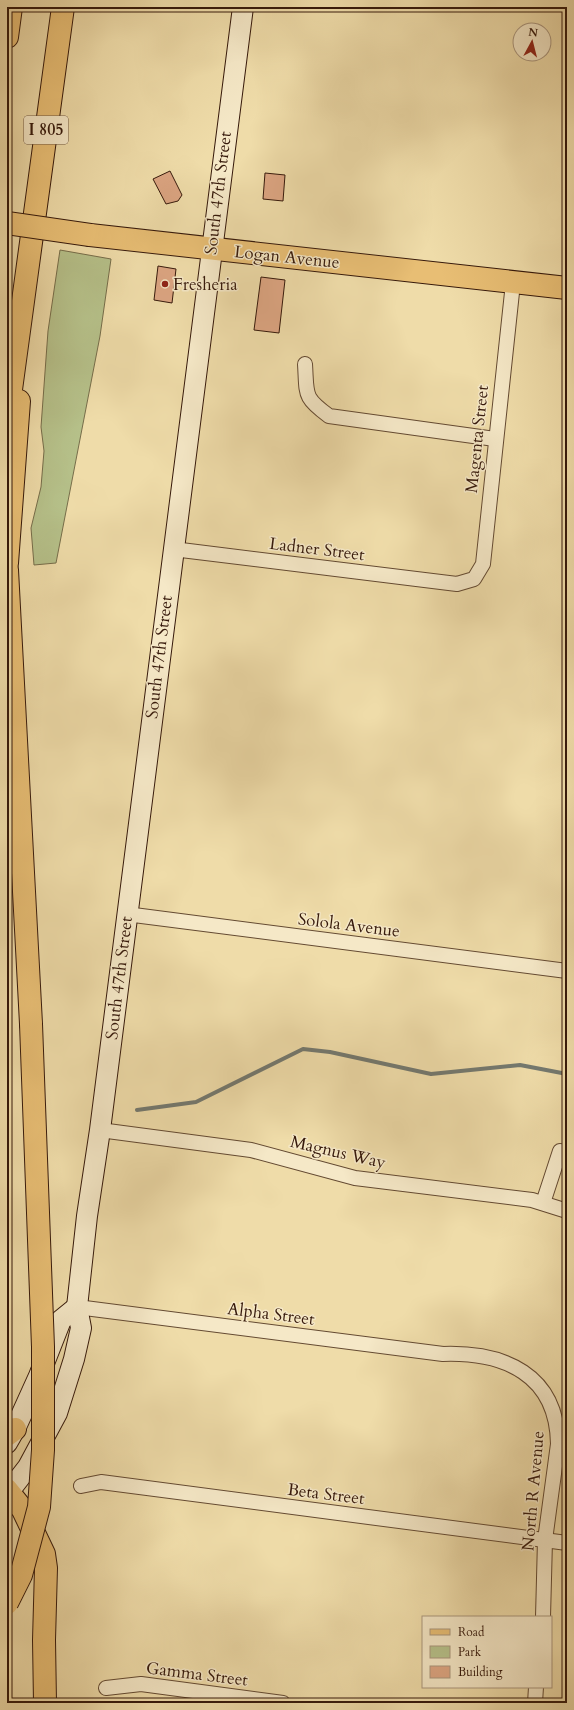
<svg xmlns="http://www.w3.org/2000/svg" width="574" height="1710" font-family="Cardo,serif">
	<rect width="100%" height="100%" fill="#efdca9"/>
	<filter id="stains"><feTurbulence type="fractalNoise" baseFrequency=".005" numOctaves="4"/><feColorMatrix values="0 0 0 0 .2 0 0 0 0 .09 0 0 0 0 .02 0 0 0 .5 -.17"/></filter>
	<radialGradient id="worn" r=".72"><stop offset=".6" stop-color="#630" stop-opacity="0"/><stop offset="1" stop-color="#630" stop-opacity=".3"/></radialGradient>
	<polygon fill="#b6c18a" stroke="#766d4a" points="60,250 111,259 100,336 56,563 34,565 31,528 41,487 44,451 41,427 48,331"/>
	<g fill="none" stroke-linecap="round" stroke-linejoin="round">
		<polyline stroke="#74796f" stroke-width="4" points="137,1110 196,1102 303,1049 330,1052 431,1074 520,1065 567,1074"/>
	</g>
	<g fill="#dca582" stroke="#36190b">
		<polygon points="170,171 182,195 178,201 166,204 153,179"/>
		<polygon points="265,173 285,175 283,201 263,199"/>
		<polygon points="158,266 176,269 172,303 154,300"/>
		<polygon points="261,277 285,280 279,333 254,330"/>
	</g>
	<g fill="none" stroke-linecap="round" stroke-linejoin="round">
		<g stroke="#644a32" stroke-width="16">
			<g id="minor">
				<path d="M305,364C307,395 303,397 329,416L495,439"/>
				<polyline points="173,549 457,584 474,579 483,564 513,283"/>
				<polyline points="126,914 567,971"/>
				<polyline points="100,1130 251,1150 355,1178 532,1200 567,1211"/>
				<polyline points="543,1203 560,1151"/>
				<path d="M77,1307L443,1354C504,1352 557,1374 558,1444L545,1540L543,1617"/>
				<polyline points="81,1486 101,1482 567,1543"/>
				<polyline points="106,1688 141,1684 283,1703"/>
				<polyline points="535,1703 536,1687"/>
			</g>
		</g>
		<g stroke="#36190b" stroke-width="22">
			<g id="secondary">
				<polyline points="7,1443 15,1429 39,1376 61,1320 77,1307"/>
				<polyline points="7,1494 28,1467 57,1413 74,1359 81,1328 77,1307 87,1216 100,1130 243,7"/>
			</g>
		</g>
		<g stroke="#36190b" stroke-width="24">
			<polyline id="primary" points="90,235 567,288"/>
		</g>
		<g stroke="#36190b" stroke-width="24">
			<g id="motorway">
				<polyline points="7,37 11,7"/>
				<polyline points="7,419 63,7"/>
				<polyline points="7,563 19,401"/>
				<polyline points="7,570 31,1024"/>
				<polyline points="7,1435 15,1429"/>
				<polyline points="7,1490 23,1510 44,1554 46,1568 44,1640 45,1703"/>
			</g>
		</g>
		<use href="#minor" stroke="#f5e8c7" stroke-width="14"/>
		<use href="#secondary" stroke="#f5e8c7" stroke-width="20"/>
		<use href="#primary" stroke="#e8be74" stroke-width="22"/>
		<use href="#motorway" stroke="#e8be74" stroke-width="22"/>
		<g stroke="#36190b" stroke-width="24" stroke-linecap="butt">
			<polyline id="primary-bridge" points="7,223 90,235"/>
		</g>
		<g stroke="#36190b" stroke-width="24" stroke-linecap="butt">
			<polyline id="motorway-bridge" points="7,1603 21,1575 39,1507 43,1450 43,1347 31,1024"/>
		</g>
		<use href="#primary-bridge" stroke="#e8be74" stroke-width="22"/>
		<use href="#motorway-bridge" stroke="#e8be74" stroke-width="22"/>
	</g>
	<circle fill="#8f2418" stroke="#f5e8c7" stroke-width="1.5" cx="165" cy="284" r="4"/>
	<g text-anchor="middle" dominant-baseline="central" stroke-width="3" stroke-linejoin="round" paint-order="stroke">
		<rect fill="#f5e8c7" stroke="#6f5743" stroke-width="1" x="24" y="116" width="44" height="28" rx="3"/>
		<g font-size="16" font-weight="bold" fill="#36190b">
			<text x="46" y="130">I 805</text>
		</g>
		<g font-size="17" fill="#36190b" stroke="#f5e8c7">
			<text transform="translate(218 193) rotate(-83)">South 47th Street</text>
			<text transform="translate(287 257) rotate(6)">Logan Avenue</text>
			<text transform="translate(477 439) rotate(-84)">Magenta Street</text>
			<text transform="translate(317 549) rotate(7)">Ladner Street</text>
			<text transform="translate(159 657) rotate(-83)">South 47th Street</text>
			<text transform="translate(349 925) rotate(7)">Solola Avenue</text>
			<text transform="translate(119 978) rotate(-83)">South 47th Street</text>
			<text transform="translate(338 1152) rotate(13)">Magnus Way</text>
			<text transform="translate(271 1314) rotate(7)">Alpha Street</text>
			<text transform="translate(533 1491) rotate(-85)">North R Avenue</text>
			<text transform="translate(326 1494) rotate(7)">Beta Street</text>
			<text transform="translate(197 1674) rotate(7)">Gamma Street</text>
		</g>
		<g font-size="17" fill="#36190b" stroke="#f5e8c7" text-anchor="start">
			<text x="173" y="284">Fresheria</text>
		</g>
	</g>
	<rect width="574" height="1710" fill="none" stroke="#efdca9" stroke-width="24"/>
	<rect x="8" y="8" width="558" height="1694" fill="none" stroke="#36190b" stroke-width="2"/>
	<rect x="12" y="12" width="550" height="1686" fill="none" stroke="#36190b"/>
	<rect x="422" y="1616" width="130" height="72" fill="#f5e8c7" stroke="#a9957c"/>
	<rect x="430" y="1629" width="20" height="6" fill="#e8be74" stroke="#a9957c"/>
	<text x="458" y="1636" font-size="12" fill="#36190b">Road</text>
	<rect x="430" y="1646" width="20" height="12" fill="#b6c18a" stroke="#a9957c"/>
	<text x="458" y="1656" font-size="12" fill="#36190b">Park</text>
	<rect x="430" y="1666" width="20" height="12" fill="#dca582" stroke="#a9957c"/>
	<text x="458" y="1676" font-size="12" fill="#36190b">Building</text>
	<g transform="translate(532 42) rotate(7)"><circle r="19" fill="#f5e8c7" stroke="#a9957c"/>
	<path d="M0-3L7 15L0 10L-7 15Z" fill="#8f2418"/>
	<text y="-6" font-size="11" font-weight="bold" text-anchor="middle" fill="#36190b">N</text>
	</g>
	<rect width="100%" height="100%" filter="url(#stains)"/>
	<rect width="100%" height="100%" fill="url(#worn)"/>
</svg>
